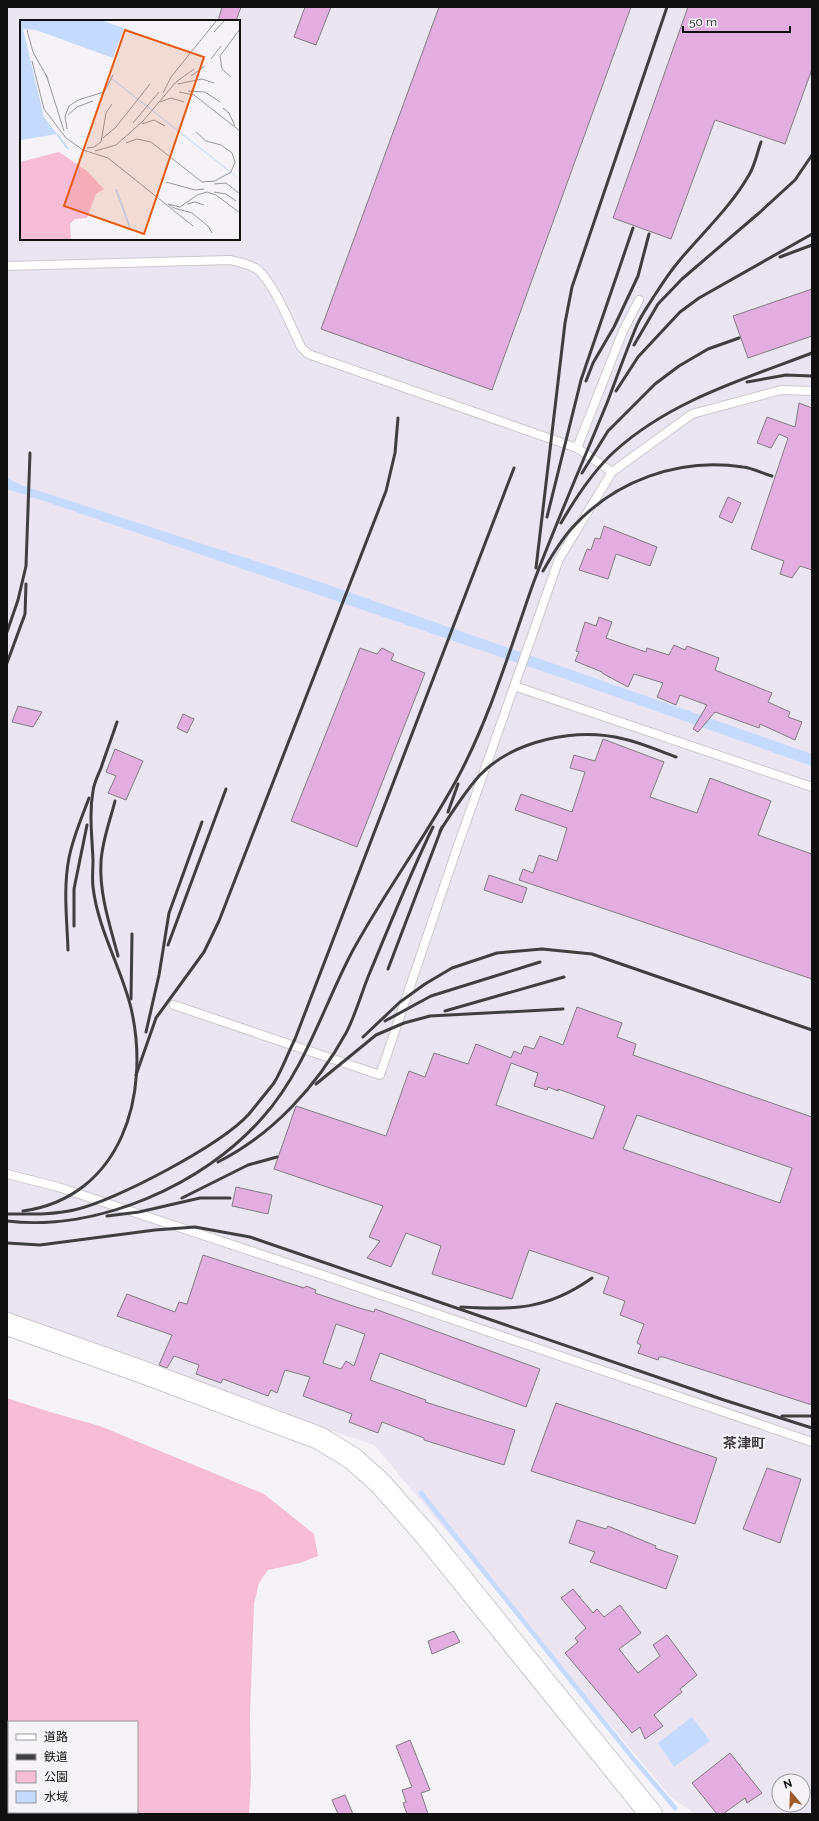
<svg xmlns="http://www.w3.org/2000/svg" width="819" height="1821" font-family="Raleway,'Noto Sans JP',sans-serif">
	<rect width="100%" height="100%" fill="#f5f3f8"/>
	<path fill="#ebe5f2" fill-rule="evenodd" d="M7,7H812V1814H695L671,1797L374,1445L7,1322ZM21,21H239V239H21ZM779,1781H803V1805H779Z"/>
	<path fill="#f7bdd7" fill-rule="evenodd" d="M7,1398L50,1412L100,1426L264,1494L314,1534L318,1556L300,1563L268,1570L259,1583L254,1604L250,1716L251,1778L249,1814H7ZM9,1722H137V1812H9Z"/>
	<g fill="#c5dafd">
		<polygon points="7,478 21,485 323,583 812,754 812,766 568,680 47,502 7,489"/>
		<polygon points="692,1717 710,1741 674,1767 658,1743"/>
	</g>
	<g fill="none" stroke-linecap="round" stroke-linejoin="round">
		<polyline stroke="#c5dafd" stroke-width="4.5" points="421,1493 631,1756 675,1808"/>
	</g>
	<g fill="#e2aee0" stroke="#817d81" fill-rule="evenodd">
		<polygon points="222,7 241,7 236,21 218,21"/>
		<polygon points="305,7 331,7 316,45 294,37"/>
		<polygon points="439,7 631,7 492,390 321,329"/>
		<polygon points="688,7 812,7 812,69 785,144 715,120 671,239 613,218"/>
		<polygon points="812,289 812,336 748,358 733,316"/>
		<polygon points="799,403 812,408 812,570 800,566 792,578 780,574 784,561 751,549 788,438 779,434 771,448 757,443 767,417 795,427"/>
		<polygon points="728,497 741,503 732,523 719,517"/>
		<polygon points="604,526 657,547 650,566 616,554 608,579 579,570 587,549 591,550 595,538 600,539"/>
		<polygon points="599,617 612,622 606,638 646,652 647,648 669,655 674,645 685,650 687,646 719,658 715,670 772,693 768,702 790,712 788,717 802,722 795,740 760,724 759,728 715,712 698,732 693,729 707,705 680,695 676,705 657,697 663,683 634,674 628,687 602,673 602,672 575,661 579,652 576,651 585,622 596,626"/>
		<polygon points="360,648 377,654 382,648 394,654 391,660 425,673 357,847 291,821"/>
		<polygon points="18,706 42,712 33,727 12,722"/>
		<polygon points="183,714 194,719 187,733 177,728"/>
		<polygon points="603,739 664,762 650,797 697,813 710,778 771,801 758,835 812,854 812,979 519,880 523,869 533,873 539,855 557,861 567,828 515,810 521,794 572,812 585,772 570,768 574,755 595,761"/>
		<polygon points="115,749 143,761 126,800 108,793 116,776 106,772"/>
		<polygon points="489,875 527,888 522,903 484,890"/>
		<path d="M577,1007L622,1023L617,1037L636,1044L633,1055L812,1117V1405L663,1357H659L658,1360L638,1353L641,1345L637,1343L644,1324L620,1315L625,1301L603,1293L609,1277L529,1250L512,1299L432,1274L441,1246L406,1233L391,1267L367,1258L380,1241L369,1237L383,1206L274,1169L296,1106L386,1136L409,1071L425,1077L434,1053L468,1064L476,1044L511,1058L514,1051L521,1054L524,1046L534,1049L540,1036L563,1045ZM511,1063L538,1073L534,1086L547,1090L548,1087L558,1091V1089L605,1106L593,1139L496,1105ZM637,1115L792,1168L780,1203L623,1149Z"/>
		<polygon points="236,1187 272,1195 268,1214 232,1206"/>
		<path d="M203,1255L304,1288L306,1286L316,1290L315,1293L359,1308L374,1312L375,1309L540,1369L526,1407L380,1353L370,1380L426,1400L425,1402L515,1430L504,1465L424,1440V1438L382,1422L378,1433L349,1422L352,1414L303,1396L310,1377L285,1370L277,1393L271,1390L268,1396L223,1379L221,1383L196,1374L199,1365L174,1356L167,1368L159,1365L172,1335L117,1316L127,1294L175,1312L179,1302L187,1304ZM336,1324L365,1334L354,1366L346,1361L341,1369L323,1363Z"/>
		<polygon points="556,1403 717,1458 695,1524 531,1471"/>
		<polygon points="767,1468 801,1479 780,1543 743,1529"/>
		<polygon points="577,1520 606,1529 608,1526 656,1546 655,1548 678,1556 666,1589 590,1562 595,1552 569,1543"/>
		<polygon points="573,1589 593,1613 597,1609 604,1617 620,1605 641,1633 619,1649 638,1673 660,1656 653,1645 667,1635 697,1675 680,1689 682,1692 654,1715 663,1726 645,1739 640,1727 632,1733 565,1653 578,1642 575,1638 586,1628 561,1598"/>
		<polygon points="454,1631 460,1642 432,1654 428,1641"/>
		<polygon points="410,1740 430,1790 421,1793 428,1814 407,1814 403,1803 406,1802 402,1790 412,1787 396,1746"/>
		<polygon points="730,1753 762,1793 747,1803 745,1798 723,1814 717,1814 692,1783"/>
		<polygon points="345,1795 353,1814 338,1814 332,1800"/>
	</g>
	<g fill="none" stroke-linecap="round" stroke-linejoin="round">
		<g stroke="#cac8cd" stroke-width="10">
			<g id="lane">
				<path d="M7,266L230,260C239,262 249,264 257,269C274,283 291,326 301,347L308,354L577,448"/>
				<polyline points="612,472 577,448 623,331 639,300"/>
				<polyline points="514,686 812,787"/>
				<polyline points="174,1005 380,1075 455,854 559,559 612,472 692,414 781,390 812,391"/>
				<polyline points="7,1174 58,1187 314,1272 812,1442"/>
			</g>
		</g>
		<g stroke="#cac8cd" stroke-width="24">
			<polyline id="secondary" points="7,1324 137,1370 319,1438 352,1458 380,1483 425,1534 651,1814"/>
		</g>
		<use href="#lane" stroke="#fff" stroke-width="8"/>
		<use href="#secondary" stroke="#fff" stroke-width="22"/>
		<g stroke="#3f3f41" stroke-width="3">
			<polyline points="780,257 812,245"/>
			<polyline points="634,345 658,304 682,279 759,213 795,180 812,155"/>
			<polyline points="586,381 593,363 614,327 638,276 649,234"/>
			<polyline points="747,382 786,375 812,376"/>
			<polyline points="616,391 638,357 680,312 699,298 812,234"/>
			<polyline points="582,473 608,431 655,384 679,366 708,349 739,338"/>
			<polyline points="547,517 581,380 633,228"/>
			<path d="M561,523C576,497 593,471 615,451C670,401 744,379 812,353"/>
			<polyline points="536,568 565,323 572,287 667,7"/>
			<path d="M543,571C551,557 560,541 572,528C614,481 679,457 743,467C752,468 762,473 772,476"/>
			<polyline points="7,632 18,600 26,566 30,453"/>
			<polyline points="7,663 25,614 26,584"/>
			<path d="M115,801C110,821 102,841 101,862C99,893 110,926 118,956"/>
			<polyline points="448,812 458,784"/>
			<path d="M440,831C452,812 464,793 479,776C513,740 577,727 624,739C642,743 659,751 676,757"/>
			<polyline points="74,926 74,889 87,825"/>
			<polyline points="168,945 226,789"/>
			<path d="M68,950C67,920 63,888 69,858C73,837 82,817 89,798"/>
			<polyline points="388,969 442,827"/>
			<polyline points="131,999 132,934"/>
			<polyline points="445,1011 564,977"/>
			<polyline points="385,1021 431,996 540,962"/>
			<polyline points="146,1032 159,975 169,913 202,822"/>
			<polyline points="363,1037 400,1002 425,984 452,968 497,953 542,949 592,954 812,1030"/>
			<polyline points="136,1075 156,1018 204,952 219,921 386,491 395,453 398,418"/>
			<polyline points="316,1084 376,1035 404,1023 430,1016 563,1009"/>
			<path d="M218,1162C272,1135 317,1086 346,1033C355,1016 361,995 368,977C389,927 409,876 433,827"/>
			<polyline points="182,1198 248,1165 277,1157"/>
			<path d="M23,1211C122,1197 151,1094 131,1008C121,967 98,930 93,887C92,878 93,869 93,860C92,836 89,814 93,791C94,783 98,775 101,768C106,753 112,737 117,722"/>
			<path d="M7,1214C29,1214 52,1215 74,1210C115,1201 221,1145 249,1114C257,1104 266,1093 274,1083C282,1070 288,1053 295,1039L514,468"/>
			<polyline points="107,1216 139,1212 200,1198 230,1198"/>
			<path d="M7,1221C97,1232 204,1185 263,1117C305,1070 323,1007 352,952C384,893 425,838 457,779C490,718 510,649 533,584C556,523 582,464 607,403C617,377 626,351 637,325C641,316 646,309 651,301C660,287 668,274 679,261C703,232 730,208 749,175C755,165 757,153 761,142"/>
			<polyline points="7,1243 40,1245 155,1230 195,1227 250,1237 724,1400 812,1428"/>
			<path d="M461,1307C514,1310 547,1310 592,1278"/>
			<polyline points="782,1416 812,1416"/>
		</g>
	</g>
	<g text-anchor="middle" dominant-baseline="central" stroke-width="4" stroke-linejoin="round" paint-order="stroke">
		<g font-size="14" font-weight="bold" fill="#3d3b3f" stroke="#f5f3f8">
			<text x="744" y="1443">茶津町</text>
		</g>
	</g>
	<g transform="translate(20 20)">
		<rect width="220" height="220" fill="#f5f3f8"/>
		<path d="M39,132L67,151L84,169L76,174L67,198L55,199L50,204L51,219L65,220H0V142Z" fill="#f7bdd7"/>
		<path d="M0,0H80L104,8L93,38L16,10L3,9L24,97L37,114L1,120ZM88,55L210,151L220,160L90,58Z" fill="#c5dafd"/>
		<path fill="none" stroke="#c5dafd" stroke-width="2" d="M37,114L48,129M96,169L110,208"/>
		<path fill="none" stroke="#99989b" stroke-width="1" d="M7,10L13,32L28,59M194,12L205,0M191,39L201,26M12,41L24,89L46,118L63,130L88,138L173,206M26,54L44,111M171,56L185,46M211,57L202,49L200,36L220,9M158,64L182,59L194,63M168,71L185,72L200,82M159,72L174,75L220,111M143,73L151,57L197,0M140,82L151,78L164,82M203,88L209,93L215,106M48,95L57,87L73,81M113,103L139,72M122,104L134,100L145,106M47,109L45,96L49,86L58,80L84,72L93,55M83,118L96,107L130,64M106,123L117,119L131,122L182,162L195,161L211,152L215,142L212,133L201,125L186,121L176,112M67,128L74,127L81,122L86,93L92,84M75,131L96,125L123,101L156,62L174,49M146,162L175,170L184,169M194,164L206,163L220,174M194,172L206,174L216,181M167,184L175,182L184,185M192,213L188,206L172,193L154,188L148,184L160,187L177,175L187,172L196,175L220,193"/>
		<path fill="#e8590c" fill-opacity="0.15" stroke="#e8590c" stroke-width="2" d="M105,10L184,37L124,214L44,186Z"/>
		<rect width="220" height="220" fill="none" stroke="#0f0f10" stroke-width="2"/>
	</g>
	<rect width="819" height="1821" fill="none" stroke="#0f0f10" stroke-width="16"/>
	<rect x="8" y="1721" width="130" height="92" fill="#f5f3f8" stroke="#99989b"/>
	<rect x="16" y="1734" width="20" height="6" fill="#ffffff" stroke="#99989b"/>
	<text x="44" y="1741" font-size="12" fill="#0f0f10">道路</text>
	<rect x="16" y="1754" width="20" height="6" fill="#3f3f41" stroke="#99989b"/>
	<text x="44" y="1761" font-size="12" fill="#0f0f10">鉄道</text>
	<rect x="16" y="1771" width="20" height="12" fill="#f7bdd7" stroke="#99989b"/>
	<text x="44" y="1781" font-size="12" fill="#0f0f10">公園</text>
	<rect x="16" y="1791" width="20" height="12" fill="#c5dafd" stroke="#99989b"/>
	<text x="44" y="1801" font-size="12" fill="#0f0f10">水域</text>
	<g transform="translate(791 1793) rotate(341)"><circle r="19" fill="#f5f3f8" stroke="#99989b"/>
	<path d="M0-3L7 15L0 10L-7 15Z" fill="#9c5b27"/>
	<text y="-6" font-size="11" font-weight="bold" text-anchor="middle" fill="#0f0f10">N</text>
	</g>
	<path d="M683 26v6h107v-6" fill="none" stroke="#0f0f10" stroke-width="2"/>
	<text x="689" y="26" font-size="12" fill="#0f0f10" stroke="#f5f3f8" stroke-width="3" paint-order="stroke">50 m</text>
</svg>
